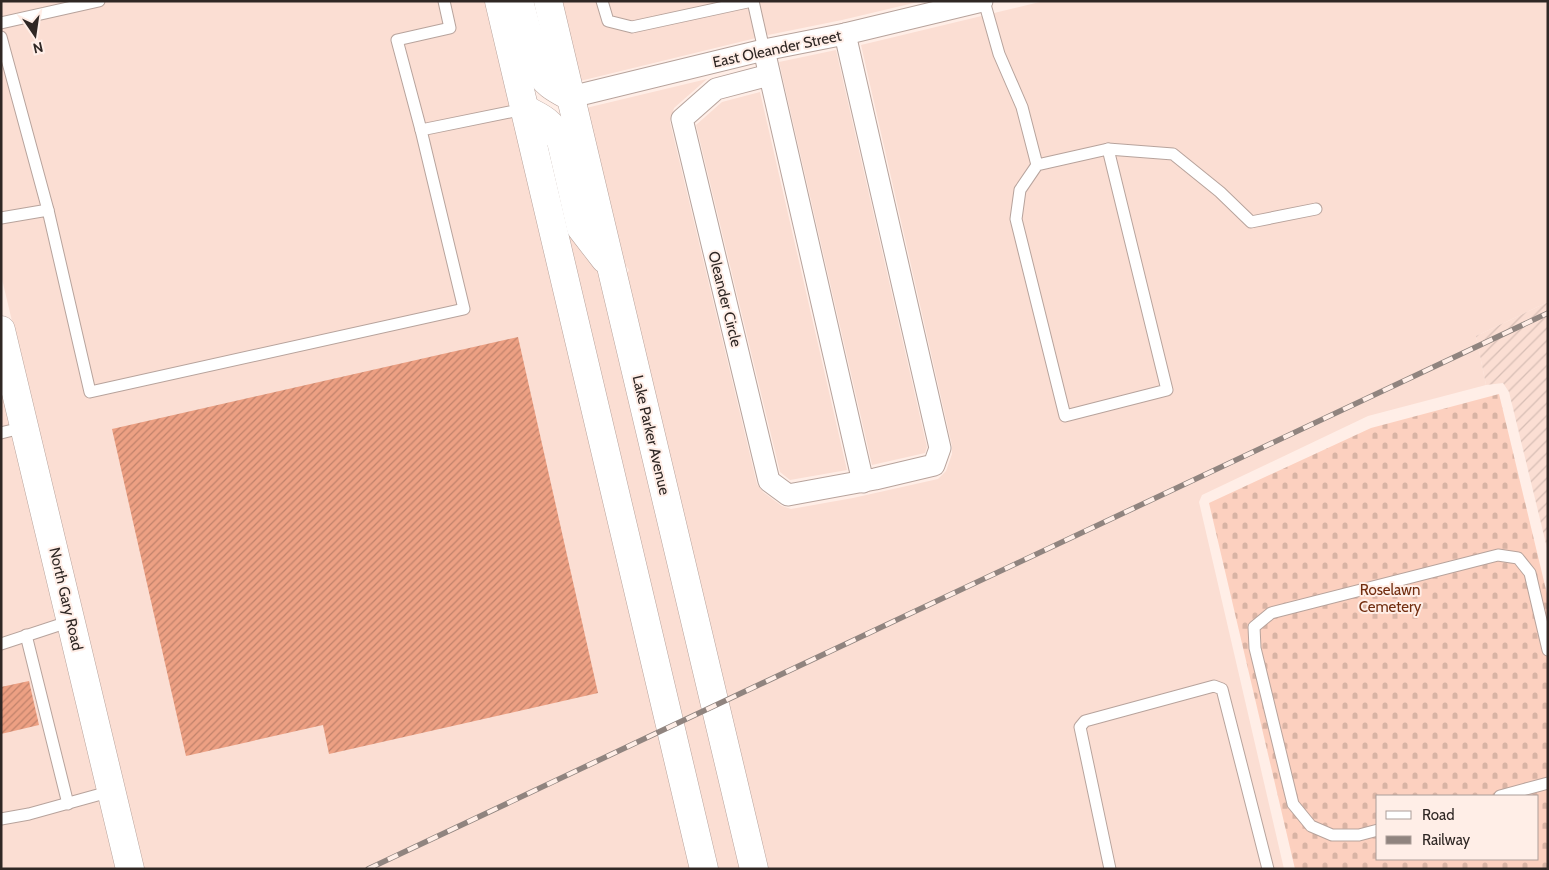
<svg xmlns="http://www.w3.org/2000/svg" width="1549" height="870" font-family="Cabin,sans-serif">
	<defs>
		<pattern id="industrial-furrows" width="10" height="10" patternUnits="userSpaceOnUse" patternTransform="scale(1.25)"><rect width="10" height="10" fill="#fbded3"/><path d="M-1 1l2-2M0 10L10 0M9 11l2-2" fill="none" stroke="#d7beb5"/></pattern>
		<pattern id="cemetery-stones" width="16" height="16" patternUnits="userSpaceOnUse" patternTransform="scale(1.25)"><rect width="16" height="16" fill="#fcd0bf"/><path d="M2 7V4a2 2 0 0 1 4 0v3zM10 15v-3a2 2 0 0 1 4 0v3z" fill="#d8b3a4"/></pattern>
		<pattern id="building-hatch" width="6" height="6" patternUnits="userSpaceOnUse" patternTransform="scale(1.25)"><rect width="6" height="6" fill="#eda083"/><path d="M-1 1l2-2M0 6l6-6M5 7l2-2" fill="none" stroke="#c0826b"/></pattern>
	</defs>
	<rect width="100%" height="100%" fill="#ffeee7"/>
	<g fill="#fbded3">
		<polygon points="1,1 486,1 511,108 508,116 514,119 691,869 143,869 1,275"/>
		<polygon points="561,1 922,1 842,20 768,35 767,34 756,38 580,81"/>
		<polygon points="1044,1 1548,1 1548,302 1476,336 1486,385 1368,416 1202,495 1199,502 1284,869 766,869 626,274 629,270 623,262 586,108 707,79 674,108 670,122 757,484 763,492 782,506 791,509 853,498 938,479 946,471 952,454 952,446 861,45"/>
		<polygon points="836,50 927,447 925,453 872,465 779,62"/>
		<polygon points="760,92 847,470 790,480 780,472 696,125 722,102"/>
		<polygon points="543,136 549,145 571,237 600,275 741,869 717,869"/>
		<polygon points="1,383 117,869 1,869"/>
	</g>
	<polygon fill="url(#industrial-furrows)" points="1548,302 1548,552 1509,392 1503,383 1486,385 1476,336"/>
	<path fill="url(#cemetery-stones)" fill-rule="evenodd" d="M1499,394L1548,598V869H1295L1209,503L1371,428ZM1378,796H1538V859H1378Z"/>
	<g fill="url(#building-hatch)">
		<polygon points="518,337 598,693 329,754 323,725 186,756 112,429"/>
		<polygon points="29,681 39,725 1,734 1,687"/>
	</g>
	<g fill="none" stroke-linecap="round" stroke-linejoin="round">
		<g stroke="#b7a39c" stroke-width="13">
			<g id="service">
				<polyline points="602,1 608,21 632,27 752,1"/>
				<polyline points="753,1 764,50"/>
				<polyline points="984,1 999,54 1022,107 1037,165 1020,190 1016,219 1065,416 1167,390 1108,149 1037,165"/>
				<polyline points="1,23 99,1"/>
				<polyline points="1,37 48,210"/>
				<polyline points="421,130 397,40 450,28 444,1"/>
				<polyline points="1108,149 1173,154 1220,192 1251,222 1316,209"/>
				<polyline points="1,218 48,210 90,392 464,309 421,130 524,109"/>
				<polyline points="1,433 25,427"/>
				<polyline points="26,635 68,804"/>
				<polyline points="1,644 71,621"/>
				<polyline points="1500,796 1548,783"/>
				<polyline points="1,819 29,814 112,791"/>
				<polyline points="1378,830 1359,835 1332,835 1311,826 1293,804 1255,648 1254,627 1271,613 1498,555 1518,558 1530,573 1548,650"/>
				<polyline points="1110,869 1080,727 1085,721 1214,686 1222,689 1268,869"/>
			</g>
		</g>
		<g stroke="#b7a39c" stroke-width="23">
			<g id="minor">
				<polyline points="764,50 863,482"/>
				<polyline points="769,75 716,89 682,119 769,481 788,495 875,479 934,465 940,448 845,34"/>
				<polyline points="571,97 764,50 845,34 982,1"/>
			</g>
		</g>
		<g stroke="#b7a39c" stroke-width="29">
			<polyline id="secondary" points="1,330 130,869"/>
		</g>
		<g stroke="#b7a39c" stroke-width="29">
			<g id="primary">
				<polyline points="499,1 704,869"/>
				<path d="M519,1L537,68C545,84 556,89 571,97"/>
				<polyline points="548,1 754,869"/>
				<path d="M524,109C543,118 551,122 561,141L581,228L605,259"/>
			</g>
		</g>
		<use href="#service" stroke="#fff" stroke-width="11"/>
		<use href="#minor" stroke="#fff" stroke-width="21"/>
		<use href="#secondary" stroke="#fff" stroke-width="28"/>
		<use href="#primary" stroke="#fff" stroke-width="28"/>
		<g stroke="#90847f" stroke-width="5.5">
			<polyline id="rail" points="368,869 1548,313"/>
		</g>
		<use href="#rail" stroke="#ffeee7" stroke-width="4" stroke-dasharray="11" stroke-linecap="butt"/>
	</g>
	<g text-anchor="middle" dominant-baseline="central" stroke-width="4" stroke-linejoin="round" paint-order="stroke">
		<g font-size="15" fill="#2f2724" stroke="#ffeee7">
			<text transform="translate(777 49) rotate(-12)">East Oleander Street</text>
			<text transform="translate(725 299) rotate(76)">Oleander Circle</text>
			<text transform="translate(651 435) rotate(77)">Lake Parker Avenue</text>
			<text transform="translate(66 599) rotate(77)">North Gary Road</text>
		</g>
		<g font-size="15" fill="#722e10" stroke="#ffeee7">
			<text x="1390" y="590">Roselawn<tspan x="1390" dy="17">Cemetery</tspan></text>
		</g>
	</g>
	<rect width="1549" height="870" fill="none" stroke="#2f2724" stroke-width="5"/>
	<rect x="1376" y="795" width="162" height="65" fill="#ffeee7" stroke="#ac9e99"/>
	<rect x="1386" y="811" width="25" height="8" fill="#ffffff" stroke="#ac9e99"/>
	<text x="1422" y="820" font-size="15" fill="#2f2724">Road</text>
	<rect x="1386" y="836" width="25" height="8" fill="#90847f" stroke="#ac9e99"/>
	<text x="1422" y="845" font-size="15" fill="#2f2724">Railway</text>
	<g transform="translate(35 35) rotate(167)" stroke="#ffeee7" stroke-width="4" paint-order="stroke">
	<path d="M0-4L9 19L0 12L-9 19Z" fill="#2f2724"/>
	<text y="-8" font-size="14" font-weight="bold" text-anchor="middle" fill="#2f2724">N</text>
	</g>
</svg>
